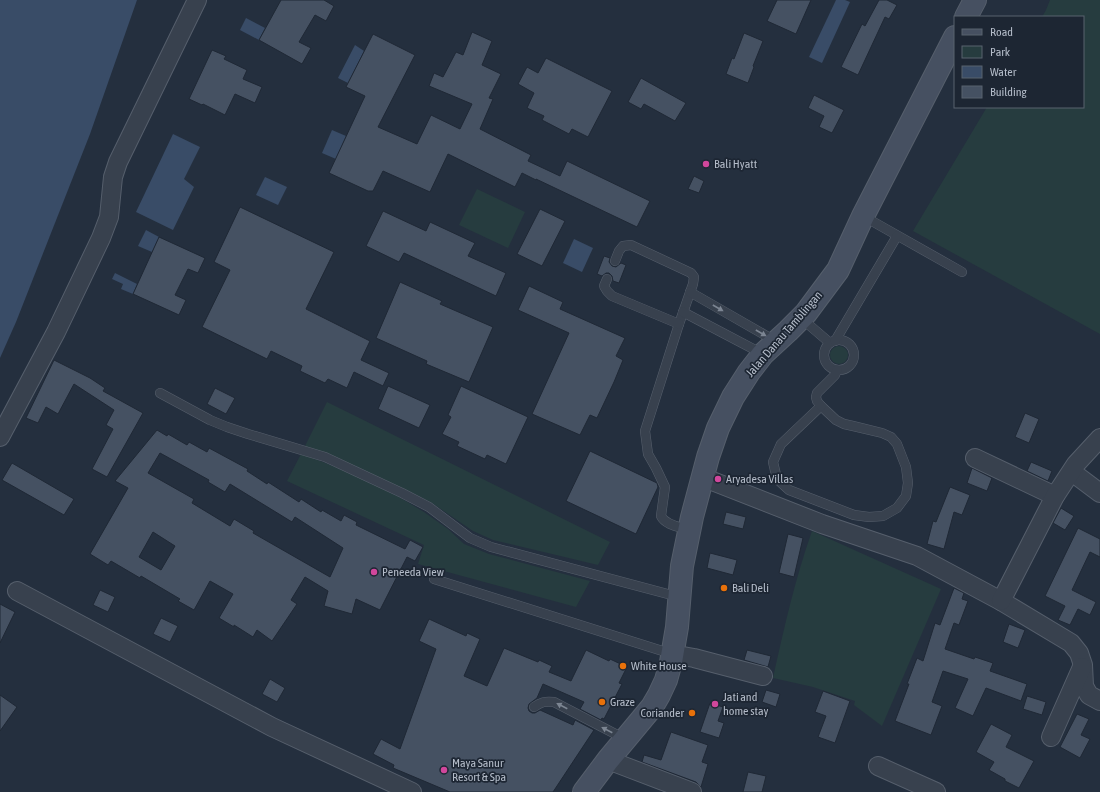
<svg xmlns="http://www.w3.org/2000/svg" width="1100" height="792" font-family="'Asap Condensed',sans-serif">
	<rect width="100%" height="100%" fill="#242f3e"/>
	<g fill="#263c3f">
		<polygon points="1050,0 1100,0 1100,334 913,231 987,107 1083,107 1083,17 1042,17 1046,10"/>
		<polygon points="477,189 525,212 508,248 459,225"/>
		<circle cx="839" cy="355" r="9"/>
		<polygon points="327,402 610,542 598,565 493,540 473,531 432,503 406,490 327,454 304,448"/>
		<polygon points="301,454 323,462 362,478 399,497 424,512 448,529 464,544 489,554 590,581 576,607 418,564 424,545 287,481"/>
		<path d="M812,531L941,589L882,726L854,705L855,701L813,687L773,678C784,628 795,579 812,531Z"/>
	</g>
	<g fill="#394c67">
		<polygon points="0,0 137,0 90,134 16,322 0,358"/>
		<polygon points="836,0 845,0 850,2 822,63 809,57"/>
		<polygon points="246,18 265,28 259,40 240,30"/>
		<polygon points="355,45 364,51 348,83 338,78"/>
		<polygon points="332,130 346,136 336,159 322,153"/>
		<polygon points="173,134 200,147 184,179 194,187 173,230 136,212"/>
		<polygon points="265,177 287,187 278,205 256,195"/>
		<polygon points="146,230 159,237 152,252 138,246"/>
		<polygon points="574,239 593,248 582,272 563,263"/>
		<polygon points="115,273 137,284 133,294 121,289 123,284 112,279"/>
	</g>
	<g fill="#455162" stroke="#1f2835" fill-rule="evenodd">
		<polygon points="281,0 324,0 334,6 326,21 315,15 299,42 311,48 302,64 259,40"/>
		<polygon points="777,0 811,0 796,34 767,21"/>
		<polygon points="879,0 887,0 897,5 889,19 885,17 858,75 841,67 862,24 865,26"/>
		<polygon points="472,32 492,41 482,65 501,74 489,98 493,99 480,129 531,155 528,161 560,176 567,161 650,201 637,227 536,179 536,180 522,173 515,187 448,154 430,192 383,171 373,191 368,191 329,173 365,96 346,87 373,34 415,55 378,127 417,144 431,115 460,129 472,104 429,86 434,73 443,77 456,52 463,55"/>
		<polygon points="744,33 763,41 753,66 754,67 748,83 726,74 732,58 734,59"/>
		<polygon points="212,50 226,56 224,59 247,70 243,79 262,87 255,103 235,94 225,115 203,104 202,105 189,99"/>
		<polygon points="546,58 612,91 588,137 572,129 569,134 542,120 544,116 527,108 534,93 518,84 527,67 538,73"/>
		<polygon points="641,78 686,103 675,121 644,104 641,109 628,102"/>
		<polygon points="814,95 844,110 832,133 819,127 824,116 808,108"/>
		<polygon points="694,176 704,181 699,193 688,189"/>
		<polygon points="240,207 334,252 306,309 370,341 361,360 389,373 383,386 354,372 347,388 328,379 325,383 300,371 302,366 271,351 267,359 202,327 230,270 214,262"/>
		<polygon points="540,209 565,221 542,266 517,254"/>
		<polygon points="383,211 426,231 430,222 475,243 468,256 506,273 496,296 404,253 399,262 366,246"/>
		<polygon points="159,237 205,258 198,273 188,269 175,295 186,300 179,315 133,294"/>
		<polygon points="604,256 610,258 609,262 612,266 616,267 621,263 626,265 619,283 613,281 612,276 609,273 606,273 602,276 597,274"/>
		<polygon points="400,282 442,301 440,304 493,327 469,382 426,364 427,361 376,338"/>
		<polygon points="529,286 563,302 560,309 625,338 616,356 623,360 614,382 597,418 590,415 580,435 532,414 569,333 518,310"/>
		<polygon points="54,360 90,378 105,388 103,391 143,413 107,477 92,469 113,429 106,425 114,410 74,384 58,414 46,407 38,423 26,418"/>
		<polygon points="388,386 430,405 419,428 378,409"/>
		<polygon points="461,386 528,417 506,464 487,455 485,459 457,446 459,442 442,434 451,417 448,415"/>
		<polygon points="215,388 235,398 226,414 207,404"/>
		<polygon points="1025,413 1039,419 1029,443 1015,437"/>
		<path d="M157,430L167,436L168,434L187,445L189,442L207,452L209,448L248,469L247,471L267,484L268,482L299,502L301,499L321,512L322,510L341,521L344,515L357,522L356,525L405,549L410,540L423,547L415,561L407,557L380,610L356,599L352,614L324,606L328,591L305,577L291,600L297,604L272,641L257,630L253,637L234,625V627L219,618L233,594L210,581L194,610L178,601L180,599L141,576L140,578L111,561L108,565L90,554L128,488L115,481ZM160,453L209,480L208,482L225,492L230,484L292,522L295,517L343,548L330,577L253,533L254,531L234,519L230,526L192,503L194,499L148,473ZM153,532L175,546L161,570L139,557Z"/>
		<polygon points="590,451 657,483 658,487 636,534 566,501"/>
		<polygon points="1031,462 1052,471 1048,481 1027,471"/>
		<polygon points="12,463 74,499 64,515 2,480"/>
		<polygon points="972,468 992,478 987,491 967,483"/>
		<polygon points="950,487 970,495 962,515 954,512 944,549 927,544 933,521 936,522"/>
		<polygon points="1061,508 1074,516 1065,530 1053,523"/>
		<polygon points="726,512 746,517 743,529 723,524"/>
		<polygon points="1078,528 1100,539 1100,557 1090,552 1072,590 1096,602 1090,615 1078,609 1070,625 1058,620 1065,606 1045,596"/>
		<polygon points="788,534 803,538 794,577 779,573"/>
		<polygon points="710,553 737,560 733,575 707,568"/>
		<polygon points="954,588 964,593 962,599 968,601 959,625 954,623 945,649 974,659 975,657 993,663 990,671 1027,684 1021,701 986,688 973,716 955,708 968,679 943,671 932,702 942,706 931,735 895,721 909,684 907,684 917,658 923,661 935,623 940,625"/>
		<polygon points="100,590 115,597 108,612 93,605"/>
		<polygon points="0,604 15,612 0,643"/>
		<polygon points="161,618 178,626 170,642 153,634"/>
		<polygon points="429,619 466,636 467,633 480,639 464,676 487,686 504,648 538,662 539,660 552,666 549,672 571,681 586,650 609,661 610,659 627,667 619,683 622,684 604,719 602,718 601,720 580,709 584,702 543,684 537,698 529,704 528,708 529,711 532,713 535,713 540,710 573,725 575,720 594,730 553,792 450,792 393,768 394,765 373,754 381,739 400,749 436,649 419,641"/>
		<polygon points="1009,624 1025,630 1018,648 1003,642"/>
		<polygon points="747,650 771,656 768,667 744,660"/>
		<polygon points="270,679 285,688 277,702 262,694"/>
		<polygon points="766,690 780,694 776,707 762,702"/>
		<polygon points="823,691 850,701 835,743 818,737 826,716 815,712"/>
		<polygon points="0,695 17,707 0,731"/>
		<polygon points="1027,696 1046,702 1042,715 1023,709"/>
		<polygon points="710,703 723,707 718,721 724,723 719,738 700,732"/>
		<polygon points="1077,714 1089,719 1081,735 1090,739 1080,758 1060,747"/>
		<polygon points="991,724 1012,735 1006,747 1034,761 1019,788 1005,781 1005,779 989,770 994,762 976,752"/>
		<polygon points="671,732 708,745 702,762 708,764 701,787 696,782 642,762 644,755 661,760"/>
		<polygon points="748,772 766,776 762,792 743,792"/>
	</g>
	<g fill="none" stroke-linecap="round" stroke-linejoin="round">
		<g stroke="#565f6c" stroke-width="10">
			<g id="lane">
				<polyline points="863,216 962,272"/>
				<path d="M615,261L619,251L623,246L631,245L691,273L694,277L693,284L679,324L645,431L648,454L656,468L665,487L661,516C665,525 680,527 689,530"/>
				<polyline points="607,279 604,286 607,291 612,296 679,324"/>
				<polyline points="690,292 777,342"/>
				<polyline points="683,312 763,354"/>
				<polyline points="801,318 830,343"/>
				<circle cx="839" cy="355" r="15"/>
				<polyline points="835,341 897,236"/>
				<polyline points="160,393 210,420 227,427 248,434 325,457 402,493 429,507 470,538 491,547 679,597"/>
				<polygon points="821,406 836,420 844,424 853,426 882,433 891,437 897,444 906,467 908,483 906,496 897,508 883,516 869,517 854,515 789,490 777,479 773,462 781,444"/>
				<polyline points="821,406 817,401 816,397 817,393 835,375 837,370"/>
				<polyline points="434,579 672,654"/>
				<path d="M534,707C541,702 545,701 554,702L625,739"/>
			</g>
		</g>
		<g stroke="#565f6c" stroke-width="20">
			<g id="street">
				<polyline points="0,437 56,332 101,238 109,217 113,177 118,162 197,0"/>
				<polyline points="975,458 1055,496"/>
				<polyline points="1072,472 1100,493"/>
				<polyline points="702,477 822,524 917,556 1001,601 1071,643 1079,653 1083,665 1084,686 1089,695 1100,701"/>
				<polyline points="17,591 272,727 412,792"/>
				<polyline points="1001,601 1055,496 1076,464 1100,438"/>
				<polyline points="672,654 694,658 763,676"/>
				<polyline points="1051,737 1082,667"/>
				<polyline points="608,760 692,792"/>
				<polyline points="878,766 936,792"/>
			</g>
		</g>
		<g stroke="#565f6c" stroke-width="24">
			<g id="secondary">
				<polyline points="966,17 975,0"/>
				<polyline points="584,792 608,760 652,707 659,695 666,680 671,662 677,627 682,566 692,517 708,457 718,428 733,397 749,372 763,354 788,331 806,313 838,270 863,216 955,37"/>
			</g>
		</g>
		<use href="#lane" stroke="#38414e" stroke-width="9"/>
		<use href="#street" stroke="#38414e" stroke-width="18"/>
		<use href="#secondary" stroke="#465061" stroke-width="22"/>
	</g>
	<defs><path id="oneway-solid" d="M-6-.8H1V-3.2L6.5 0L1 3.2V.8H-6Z"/></defs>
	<g fill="#7c8592">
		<use href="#oneway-solid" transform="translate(718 308) rotate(30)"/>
		<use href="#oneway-solid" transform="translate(761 333) rotate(30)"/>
		<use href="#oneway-solid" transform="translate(562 706) rotate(-153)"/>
		<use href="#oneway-solid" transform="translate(607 730) rotate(-153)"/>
	</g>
	<g fill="#d1479c" stroke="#1d2633" stroke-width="1.5">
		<circle cx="706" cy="164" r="4"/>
		<circle cx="718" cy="479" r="4"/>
		<circle cx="374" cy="572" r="4"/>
		<circle cx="715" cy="704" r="4"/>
		<circle cx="444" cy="770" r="4"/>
	</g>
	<g fill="#e8710a" stroke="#1d2633" stroke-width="1.5">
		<circle cx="724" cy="588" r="4"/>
		<circle cx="623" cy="666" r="4"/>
		<circle cx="602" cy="702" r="4"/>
		<circle cx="692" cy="713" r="4"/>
	</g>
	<g text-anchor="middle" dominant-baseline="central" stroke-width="3.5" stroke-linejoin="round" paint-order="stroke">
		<g font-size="12" fill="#b4bcc9" stroke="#1d2633" text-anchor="start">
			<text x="714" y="164">Bali Hyatt</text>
			<text x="726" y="479">Aryadesa Villas</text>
			<text x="382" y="572">Peneeda View</text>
			<text x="732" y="588">Bali Deli</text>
			<text x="631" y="666">White House</text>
			<text x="723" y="697">Jati and<tspan x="723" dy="14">home stay</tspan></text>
			<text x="610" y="702">Graze</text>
			<text x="684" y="713" text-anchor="end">Coriander</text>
			<text x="452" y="763">Maya Sanur<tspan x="452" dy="14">Resort &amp; Spa</tspan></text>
		</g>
		<g font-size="12" fill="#b4bcc9" stroke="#1d2633">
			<text transform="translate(784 334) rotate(-49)">Jalan Danau Tamblingan</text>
		</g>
	</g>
	<rect x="954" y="16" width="130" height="92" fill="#1d2633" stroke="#59626f"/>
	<rect x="962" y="29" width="20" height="6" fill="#465061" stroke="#59626f"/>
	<text x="990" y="36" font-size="12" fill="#b4bcc9">Road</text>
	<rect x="962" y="46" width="20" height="12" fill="#263c3f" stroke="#59626f"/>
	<text x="990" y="56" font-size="12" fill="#b4bcc9">Park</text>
	<rect x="962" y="66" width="20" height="12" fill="#394c67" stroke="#59626f"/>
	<text x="990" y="76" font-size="12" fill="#b4bcc9">Water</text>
	<rect x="962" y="86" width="20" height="12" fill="#455162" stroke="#59626f"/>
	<text x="990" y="96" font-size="12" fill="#b4bcc9">Building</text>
</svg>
